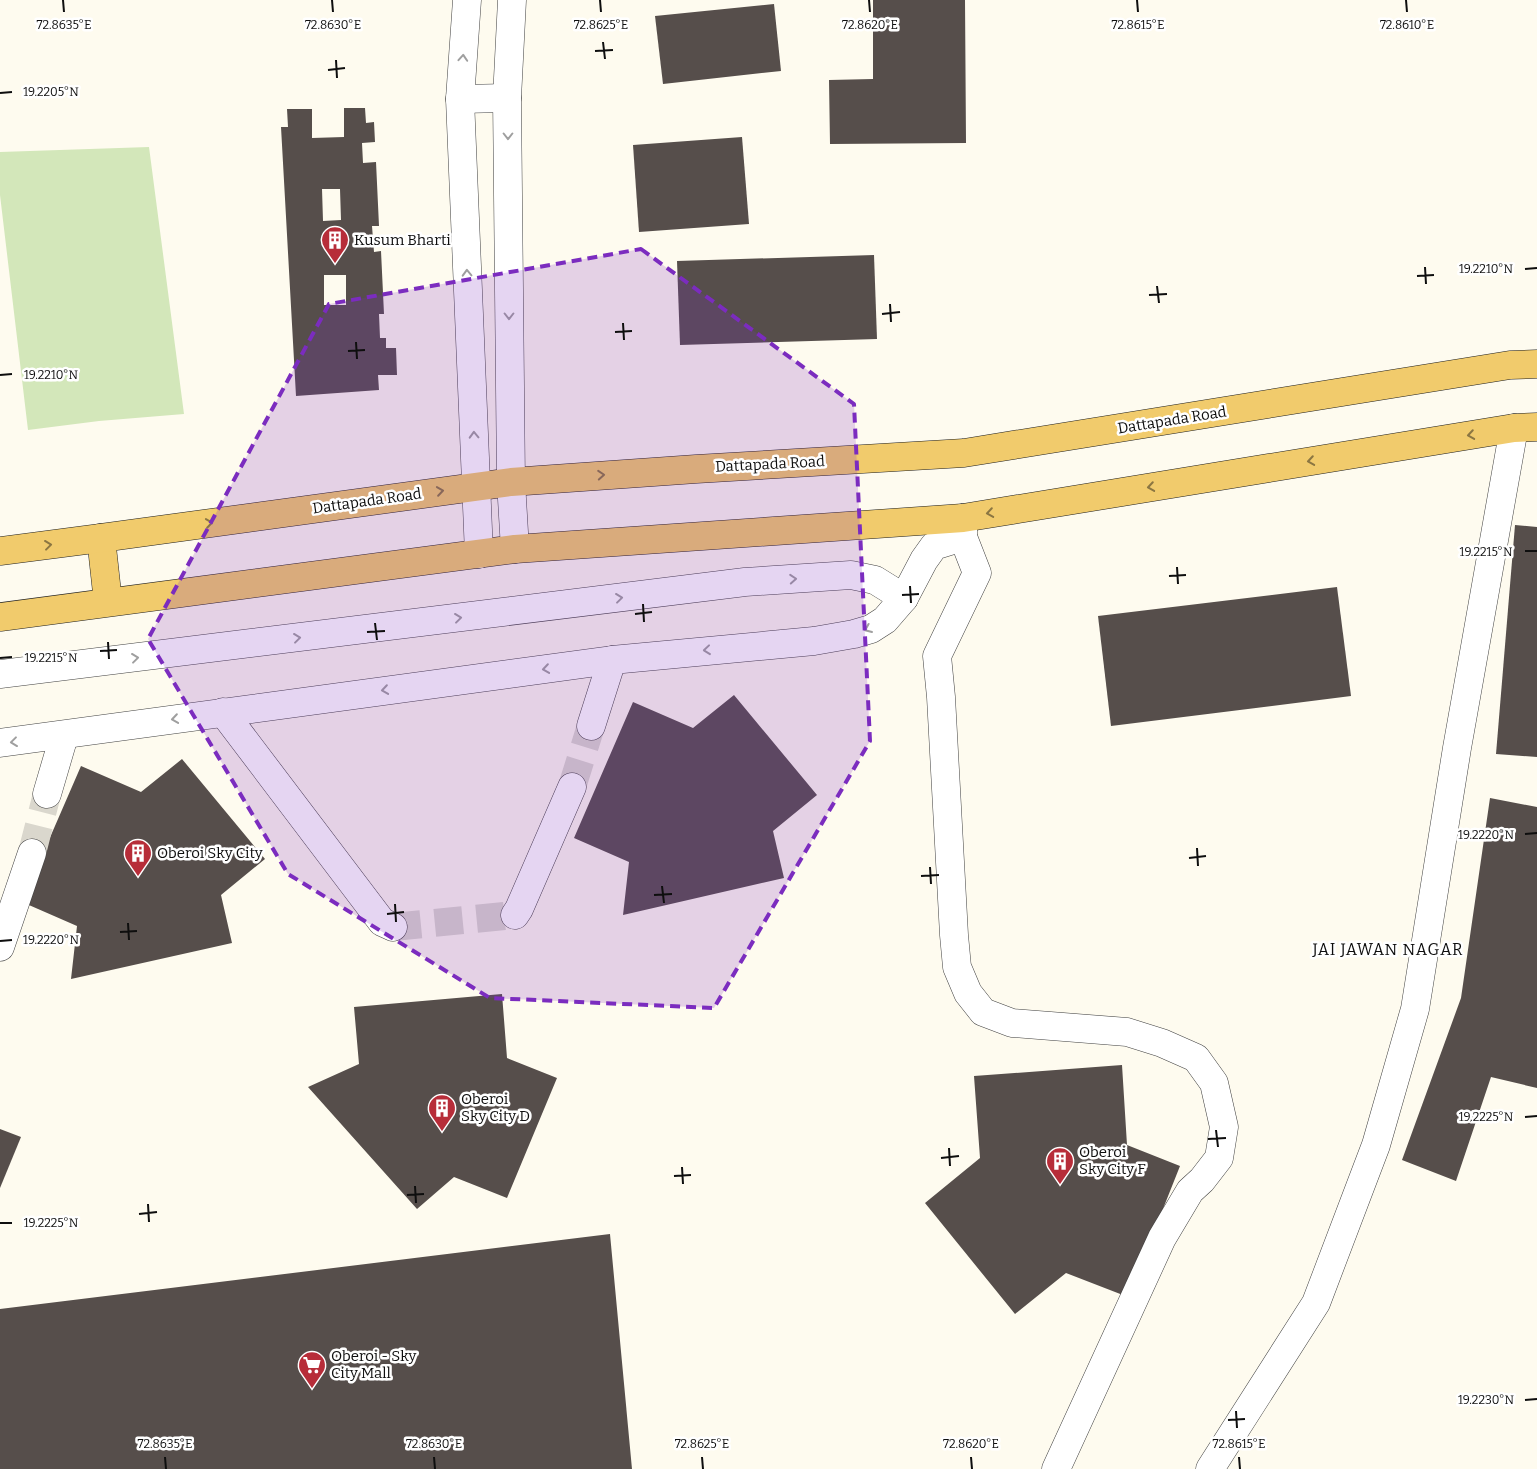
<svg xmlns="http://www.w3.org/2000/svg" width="1537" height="1469" font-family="Bitter,serif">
	<rect width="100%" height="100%" fill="#fefbef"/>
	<polygon fill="#d3e7ba" points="149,147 184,414 99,421 28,430 0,195 0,152"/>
	<g fill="#564e4b" fill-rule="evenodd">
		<polygon points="873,0 965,0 966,143 830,144 829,80 873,79"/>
		<polygon points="774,4 781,71 663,84 655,16"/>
		<path d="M344,108H365L366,123L374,122L375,142L362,143L363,163L376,162L379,226H372L374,252L381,251L384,314H379L380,338H386V348H396L397,375H378L379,390L296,396L281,127H288L287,109H312V138L344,137ZM322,189H340L341,220L323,221ZM324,275H346V305H324Z"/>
		<polygon points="742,137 749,224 639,232 633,145"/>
		<polygon points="874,255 877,339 680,345 677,261"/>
		<polygon points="1515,525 1537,527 1537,757 1496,754"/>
		<polygon points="1337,587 1351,696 1111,726 1098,616"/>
		<polygon points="734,695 817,795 773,831 784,878 623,915 629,862 574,838 633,702 693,728"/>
		<polygon points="182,759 265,859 221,895 232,943 71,979 77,926 22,902 81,766 141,792"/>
		<polygon points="1490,798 1537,807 1537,1088 1491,1077 1456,1181 1402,1160 1461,998"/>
		<polygon points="502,994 507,1058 557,1078 507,1198 454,1177 417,1209 308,1087 359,1064 354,1007"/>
		<polygon points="1122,1065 1127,1145 1180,1166 1128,1297 1066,1273 1015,1314 925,1203 980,1158 974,1076"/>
		<polygon points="0,1129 21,1137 0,1188"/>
		<polygon points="610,1234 632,1469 0,1469 0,1309"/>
	</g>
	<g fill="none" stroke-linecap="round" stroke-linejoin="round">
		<g stroke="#dad7cd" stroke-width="28" stroke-dasharray="28 14" stroke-linecap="butt">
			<polyline points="572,787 591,726"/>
			<polyline points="32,853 47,794"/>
			<polyline points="393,927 515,915"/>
		</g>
		<g stroke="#414141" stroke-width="29">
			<g id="minor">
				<polyline points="467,0 460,99 479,554"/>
				<polyline points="512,0 507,98 511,482 515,549"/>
				<polyline points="460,99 507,98"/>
				<polyline points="963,518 963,537 977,573 937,656 941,697 954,935 957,967 968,993 983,1012 1012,1023 1127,1032 1162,1043 1196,1058 1214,1083 1224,1127 1219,1158 1202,1180 1190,1191 1162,1238 1056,1469"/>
				<polyline points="0,674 745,582 851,575 875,580 904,598"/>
				<polyline points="223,712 382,922 393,927"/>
				<polyline points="591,726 612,660"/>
				<polyline points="0,743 612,660 814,641 854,634 871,629 885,620 904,598 924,560 934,546 963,537"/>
				<polyline points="47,794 64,736"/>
				<polyline points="515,915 519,909 572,787"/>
				<polyline points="0,947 32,853"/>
				<polyline points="1210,1469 1316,1303 1376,1145 1415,1009 1457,748 1514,428"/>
			</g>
		</g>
		<g stroke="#1f1f1f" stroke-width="29">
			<g id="major">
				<polyline points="101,538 108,602"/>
				<polyline points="0,551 101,538 511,482 696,469 964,453 1510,365 1537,364"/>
				<polyline points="0,617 515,549 963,518 1514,428 1537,427"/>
			</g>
		</g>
		<use href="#minor" stroke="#fff" stroke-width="28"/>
		<use href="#major" stroke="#f1cb6c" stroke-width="28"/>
	</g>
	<defs><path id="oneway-chevron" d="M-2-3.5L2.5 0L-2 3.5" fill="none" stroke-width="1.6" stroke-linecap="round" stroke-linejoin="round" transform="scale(1.25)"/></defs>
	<g stroke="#9f9f9f">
		<use href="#oneway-chevron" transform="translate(463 58) rotate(-86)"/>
		<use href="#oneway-chevron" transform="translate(508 136) rotate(90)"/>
		<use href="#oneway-chevron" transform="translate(467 273) rotate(-92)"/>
		<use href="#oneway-chevron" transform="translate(509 316) rotate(90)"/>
		<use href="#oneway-chevron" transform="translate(474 435) rotate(-92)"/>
		<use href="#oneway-chevron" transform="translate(793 579) rotate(-4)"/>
		<use href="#oneway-chevron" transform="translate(619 598) rotate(-7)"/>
		<use href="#oneway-chevron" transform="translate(458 618) rotate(-7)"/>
		<use href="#oneway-chevron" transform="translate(868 629) rotate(157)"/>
		<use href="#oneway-chevron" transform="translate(297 638) rotate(-7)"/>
		<use href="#oneway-chevron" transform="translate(707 650) rotate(174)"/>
		<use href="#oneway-chevron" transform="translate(135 658) rotate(-7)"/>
		<use href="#oneway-chevron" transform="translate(546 669) rotate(172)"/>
		<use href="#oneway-chevron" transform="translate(385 690) rotate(172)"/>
		<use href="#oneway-chevron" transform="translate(175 719) rotate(172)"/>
		<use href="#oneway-chevron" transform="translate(14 742) rotate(173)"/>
	</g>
	<g stroke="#8b7642">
		<use href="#oneway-chevron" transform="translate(1471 435) rotate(171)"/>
		<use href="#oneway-chevron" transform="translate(1311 461) rotate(171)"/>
		<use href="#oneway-chevron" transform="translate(601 475) rotate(-4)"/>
		<use href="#oneway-chevron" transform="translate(1151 487) rotate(171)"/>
		<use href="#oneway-chevron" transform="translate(440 491) rotate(-8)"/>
		<use href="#oneway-chevron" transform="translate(990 513) rotate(171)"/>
		<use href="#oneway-chevron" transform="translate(209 523) rotate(-8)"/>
		<use href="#oneway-chevron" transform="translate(48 545) rotate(-7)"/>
	</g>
	<path fill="#7b2cbf" fill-opacity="0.2" stroke="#7b2cbf" stroke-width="4" stroke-dasharray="10 6" stroke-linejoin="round" d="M641,249L854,404L870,741L714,1008L490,998L288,874L148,639L329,304Z"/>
	<path fill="none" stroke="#0e0e0e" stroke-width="2" d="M63,0L64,12M332,0L333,12M600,0L601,12M869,0L870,12M1137,0L1138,12M1406,0L1407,12M603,42L605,59M595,51L613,50M336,60L337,78M328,70L345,68M0,93L12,92M1425,267L1426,284M1525,269L1537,268M1417,276L1434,275M1157,286L1159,303M1149,295L1167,294M890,304L891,322M882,314L900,312M623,323L624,340M615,332L632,331M356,342L357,359M348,351L365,350M0,375L12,374M1525,551H1537M1177,567L1178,584M1169,576L1186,575M910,586L911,603M902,595L919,594M643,604L644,622M635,614L652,612M375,623L377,640M367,632L385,631M108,642L109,659M100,651L117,650M0,658L12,657M1525,834L1537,833M1197,848L1198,866M1189,858L1206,856M930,867L931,884M921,876L939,875M662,886L664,903M654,895L672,894M395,904L396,922M387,914L404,912M128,923L129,940M120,932L137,931M0,941L12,940M1525,1117L1537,1116M1216,1130L1218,1147M1208,1139L1226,1138M949,1148L950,1166M941,1158L959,1156M682,1167L683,1184M674,1176L691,1175M415,1186L416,1203M407,1195L424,1194M148,1204L149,1222M139,1214L157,1212M0,1223H12M1525,1400L1537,1399M1236,1411L1237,1428M1228,1420L1245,1419M165,1457L166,1469M434,1457L435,1469M702,1457L703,1469M971,1457L972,1469M1239,1457L1240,1469"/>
	<defs>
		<g id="building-pin" transform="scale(1.4375)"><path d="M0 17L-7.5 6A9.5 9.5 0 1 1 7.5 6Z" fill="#b72d39" stroke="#fff"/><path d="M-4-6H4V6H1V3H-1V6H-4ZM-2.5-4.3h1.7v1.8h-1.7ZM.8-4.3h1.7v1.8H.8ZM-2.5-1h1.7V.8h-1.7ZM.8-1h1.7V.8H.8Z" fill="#fff"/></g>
		<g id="supermarket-pin" transform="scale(1.4375)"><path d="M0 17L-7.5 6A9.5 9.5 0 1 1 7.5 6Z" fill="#b72d39" stroke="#fff"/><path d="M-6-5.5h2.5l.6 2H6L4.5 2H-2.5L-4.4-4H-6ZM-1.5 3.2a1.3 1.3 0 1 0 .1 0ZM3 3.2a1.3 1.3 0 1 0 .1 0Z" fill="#fff"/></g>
	</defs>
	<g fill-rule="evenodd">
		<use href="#building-pin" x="335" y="240"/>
		<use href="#building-pin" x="138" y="853"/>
		<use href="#building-pin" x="442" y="1108"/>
		<use href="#building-pin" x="1060" y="1161"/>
		<use href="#supermarket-pin" x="312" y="1365"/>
	</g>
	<g text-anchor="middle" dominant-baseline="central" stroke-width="5" stroke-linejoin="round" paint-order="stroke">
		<g font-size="15" fill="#0e0e0e" stroke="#fff" text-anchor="start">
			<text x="354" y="240">Kusum Bharti</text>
			<text x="157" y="853">Oberoi Sky City</text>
			<text x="461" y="1099">Oberoi<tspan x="461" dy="17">Sky City D</tspan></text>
			<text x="1079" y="1152">Oberoi<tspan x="1079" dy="17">Sky City F</tspan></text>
			<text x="331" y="1356">Oberoi - Sky<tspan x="331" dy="17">City Mall</tspan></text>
		</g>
		<g font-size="15" fill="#0e0e0e" stroke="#fff">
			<text transform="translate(1172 420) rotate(-9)">Dattapada Road</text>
			<text transform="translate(770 464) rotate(-3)">Dattapada Road</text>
			<text transform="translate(367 501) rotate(-8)">Dattapada Road</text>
		</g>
		<g font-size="16" letter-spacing="1" fill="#0e0e0e" stroke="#fff">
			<text x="1388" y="949">JAI JAWAN NAGAR</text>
		</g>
	</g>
	<g font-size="12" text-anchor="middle" fill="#0e0e0e" stroke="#fff" stroke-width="5" stroke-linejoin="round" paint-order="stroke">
		<text x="64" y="29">72.8635°E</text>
		<text x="333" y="29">72.8630°E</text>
		<text x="601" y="29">72.8625°E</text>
		<text x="870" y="29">72.8620°E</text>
		<text x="1138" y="29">72.8615°E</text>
		<text x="1407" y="29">72.8610°E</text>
		<text x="51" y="96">19.2205°N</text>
		<text x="1486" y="273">19.2210°N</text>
		<text x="51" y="379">19.2210°N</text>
		<text x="1486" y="556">19.2215°N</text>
		<text x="51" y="662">19.2215°N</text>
		<text x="1486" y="839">19.2220°N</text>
		<text x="51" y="944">19.2220°N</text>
		<text x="1486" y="1121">19.2225°N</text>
		<text x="51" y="1227">19.2225°N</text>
		<text x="1486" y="1404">19.2230°N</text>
		<text x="165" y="1448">72.8635°E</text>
		<text x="434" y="1448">72.8630°E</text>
		<text x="702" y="1448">72.8625°E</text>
		<text x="971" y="1448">72.8620°E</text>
		<text x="1239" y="1448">72.8615°E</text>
	</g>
</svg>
